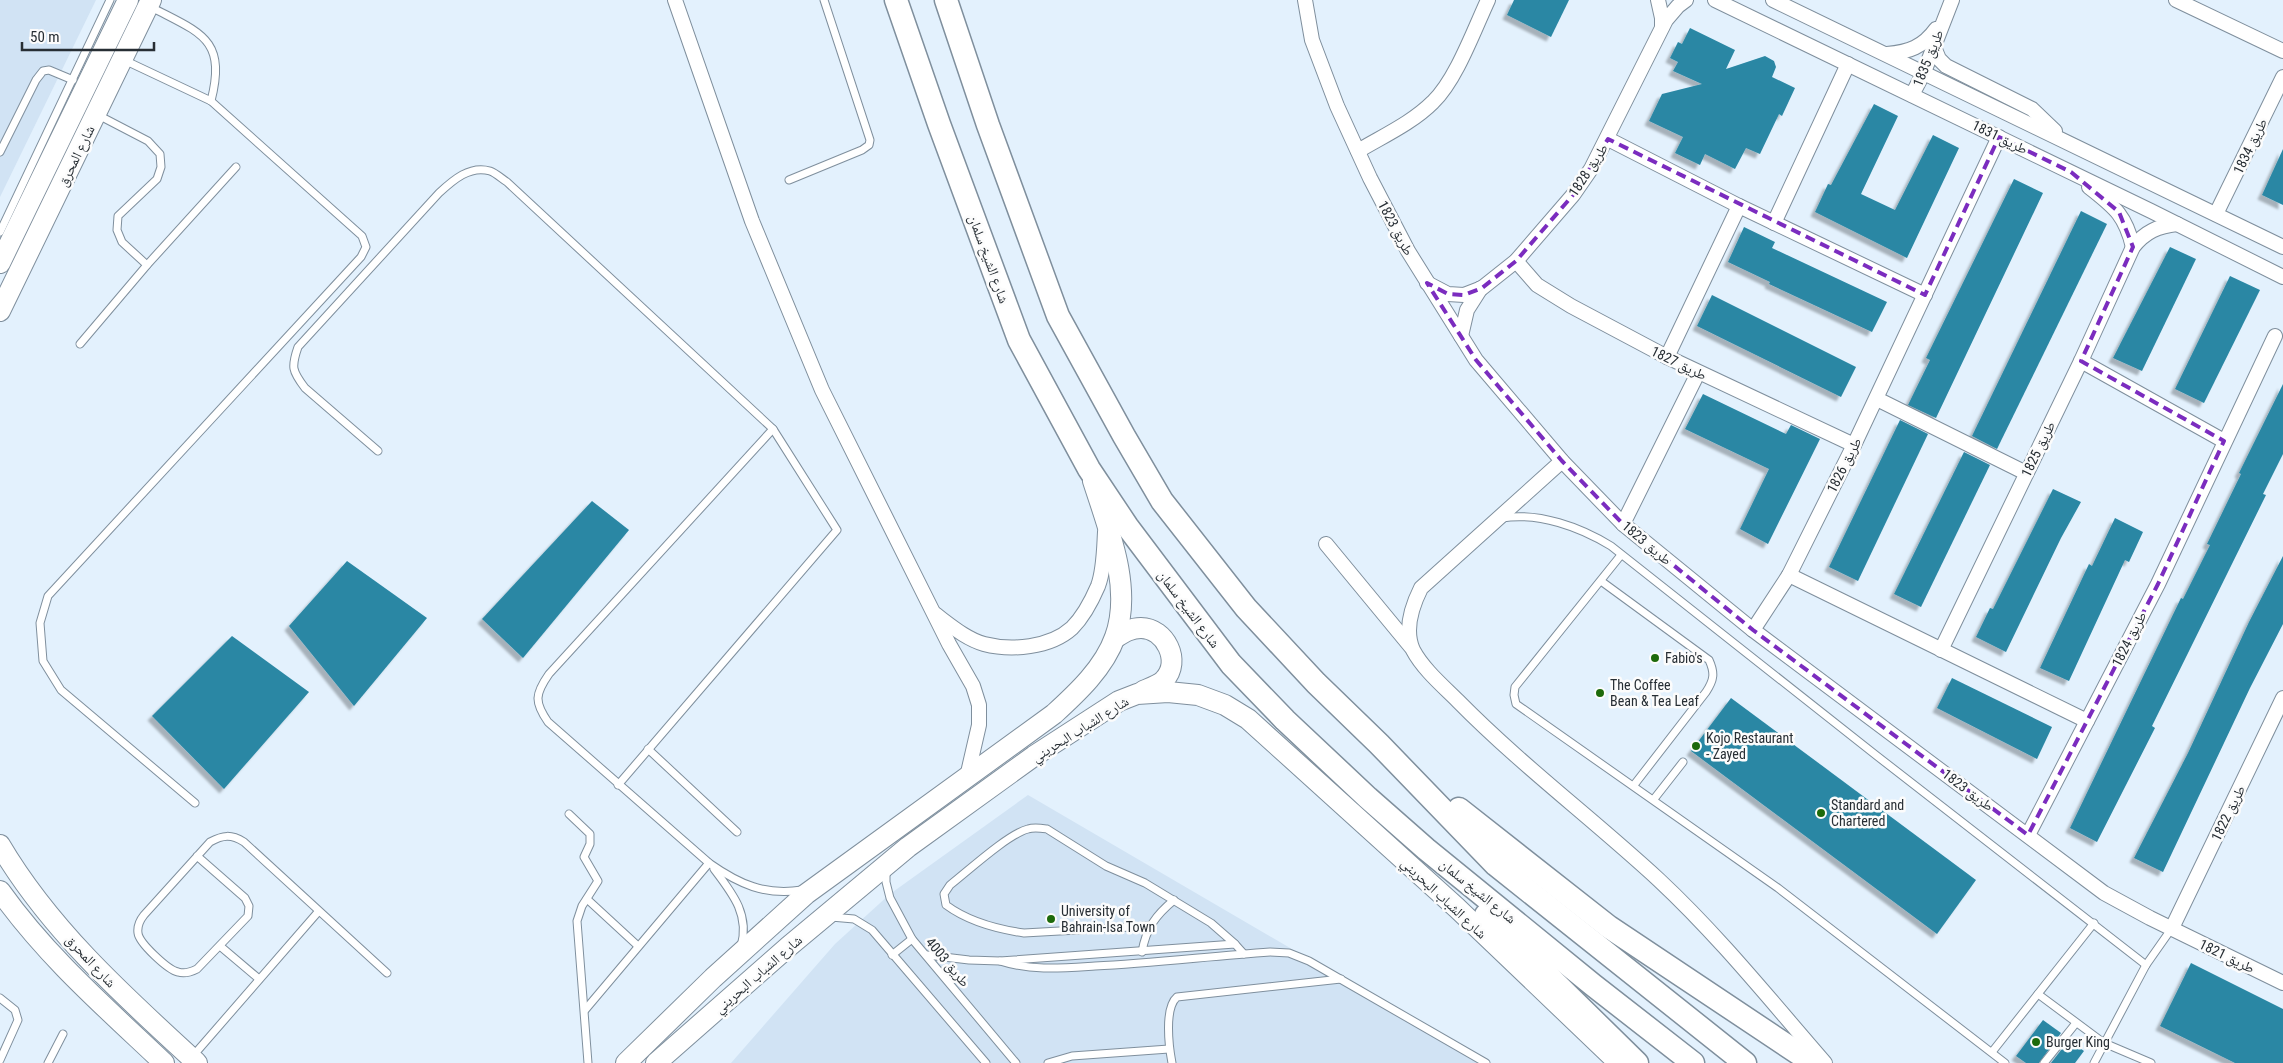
<svg xmlns="http://www.w3.org/2000/svg" width="2283" height="1063" font-family="'Roboto Condensed','Noto Naskh Arabic',sans-serif">
	<defs>
		<filter id="shadow"><feDropShadow dx="-4.5" dy="4.5" stdDeviation="1" flood-color="#0004"/></filter>
	</defs>
	<rect width="100%" height="100%" fill="#e3f1fd"/>
	<g fill="#d1e3f4">
		<polygon points="0,0 96,0 0,197"/>
		<polygon points="1028,795 1487,1063 731,1063 835,944 890,894"/>
	</g>
	<g fill="#2a87a4" filter="url(#shadow)">
		<polygon points="1514,0 1569,0 1551,37 1507,15"/>
		<polygon points="1690,28 1735,50 1726,69 1765,56 1774,61 1776,67 1772,77 1795,88 1782,116 1779,114 1760,154 1746,148 1735,169 1705,154 1700,165 1675,153 1683,137 1649,121 1662,94 1702,84 1673,71 1678,62 1670,58 1678,42 1682,44"/>
		<polygon points="1874,104 1898,116 1861,194 1895,210 1933,135 1959,148 1907,258 1815,212 1828,184 1831,185"/>
		<polygon points="2283,149 2283,205 2262,195"/>
		<polygon points="2014,179 2043,193 1936,418 1908,405 1930,360 1926,358"/>
		<polygon points="2081,211 2107,224 1997,449 1972,436"/>
		<polygon points="1744,227 1775,242 1772,248 1887,302 1872,332 1769,284 1770,282 1728,262"/>
		<polygon points="2170,247 2196,259 2142,371 2113,358"/>
		<polygon points="2230,276 2260,290 2204,403 2175,389"/>
		<polygon points="1712,295 1856,367 1841,397 1697,326"/>
		<polygon points="2283,384 2283,454 2263,494 2266,495 2152,726 2155,728 2097,842 2070,828 2181,598 2183,599 2210,545 2207,544 2241,474 2239,473"/>
		<polygon points="1703,394 1786,434 1791,425 1820,439 1768,544 1740,529 1769,469 1685,429"/>
		<polygon points="1900,420 1928,434 1858,581 1829,567"/>
		<polygon points="1964,452 1990,465 1921,607 1894,594"/>
		<polygon points="2053,489 2081,502 2061,538 2006,652 1976,637 1990,608 1993,609"/>
		<polygon points="592,501 629,530 523,658 482,619"/>
		<polygon points="2115,518 2143,532 2129,562 2125,560 2069,681 2040,668 2089,564 2092,566"/>
		<polygon points="2283,556 2283,624 2250,688 2163,872 2134,858 2188,753 2249,622"/>
		<polygon points="347,561 427,618 354,706 289,626"/>
		<polygon points="232,636 309,692 224,789 152,716"/>
		<polygon points="1952,678 2052,727 2037,759 1937,708"/>
		<polygon points="1731,698 1976,880 1937,934 1691,751"/>
		<polygon points="2191,963 2283,1009 2283,1063 2235,1063 2160,1026"/>
		<polygon points="2043,1020 2061,1033 2039,1063 2026,1063 2016,1056"/>
		<polygon points="2069,1040 2084,1051 2075,1063 2051,1063"/>
	</g>
	<g fill="none" stroke-linecap="round" stroke-linejoin="round">
		<g stroke="#7f8f9d" stroke-width="9">
			<g id="lane">
				<path d="M151,7C200,33 227,38 211,101"/>
				<polyline points="124,60 211,101 362,236 366,247 361,257 48,596 40,623 43,661 61,690 195,803"/>
				<polyline points="98,115 148,141 160,154 161,167 157,179 118,216 117,230 122,242 147,265"/>
				<polyline points="0,152 36,80 43,71 49,70 73,80"/>
				<polyline points="789,180 862,150 869,145 870,140 824,0"/>
				<polyline points="0,232 110,0"/>
				<polyline points="80,344 147,265 236,167"/>
				<path d="M773,429L549,674C535,694 534,702 548,722L709,863C739,884 765,896 802,890"/>
				<path d="M378,451L305,388C292,371 291,367 298,347L439,193C453,180 470,165 490,171C496,173 502,179 507,182L773,429L837,530L618,785"/>
				<path d="M1502,518C1539,512 1580,527 1611,546L1877,756L2146,965"/>
				<polyline points="1621,555 1515,687 1514,695 1516,704 1778,888 2005,1063"/>
				<path d="M1601,581L1709,660C1715,673 1714,680 1706,692L1634,785"/>
				<polyline points="648,749 737,832"/>
				<polyline points="1654,799 1683,762"/>
				<polyline points="569,814 590,834 590,844 584,857 598,881 582,906 577,921 588,1063"/>
				<path d="M197,856L245,898L249,906L248,916L197,969C191,972 184,974 178,972C168,970 139,943 138,933C137,926 140,920 144,915L210,842C223,835 231,834 244,842L387,973"/>
				<path d="M714,869C733,894 750,915 741,947"/>
				<polyline points="886,870 886,882 890,898 912,939 1016,1063"/>
				<polyline points="587,899 638,946"/>
				<polyline points="831,917 854,919 872,930 986,1063"/>
				<path d="M1149,926L1024,933C996,929 969,922 946,905L944,894L950,885C968,871 1008,834 1028,829C1034,827 1040,828 1047,829L1106,866L1145,883L1211,923L1235,944"/>
				<polyline points="220,946 259,979"/>
				<path d="M1142,952C1146,928 1156,915 1174,900"/>
				<polyline points="892,955 912,939"/>
				<polyline points="927,955 969,960 1000,961 1235,944 1244,954"/>
				<path d="M1000,961C1031,971 1063,968 1095,966C1153,963 1212,956 1270,952L1289,953L1309,961L1486,1063"/>
				<polyline points="2038,994 2104,1043 2151,1063"/>
				<polyline points="0,998 15,1010 18,1020 0,1060"/>
				<polyline points="585,1010 709,863"/>
				<polyline points="1992,1052 2094,923"/>
				<polyline points="192,1057 318,912"/>
				<polyline points="48,1063 63,1034"/>
				<polyline points="1048,1063 1072,1056 1169,1049"/>
				<path d="M1172,1063C1169,1047 1164,1008 1177,997L1341,979"/>
				<polyline points="2044,1063 2076,1023"/>
				<polyline points="2094,1063 2146,965 2172,928"/>
			</g>
		</g>
		<g stroke="#7f8f9d" stroke-width="16">
			<g id="street">
				<polyline points="675,0 752,221 822,390 949,644 973,686 979,705 979,725 967,777"/>
				<polyline points="1305,0 1312,40 1337,106 1370,178 1408,251 1476,360 1562,461 1623,524 1753,630 2104,893 2150,918 2283,983"/>
				<polyline points="1658,0 1662,18 1662,27"/>
				<polyline points="1715,0 2151,211 2283,277"/>
				<polyline points="1773,0 2283,247"/>
				<polyline points="2176,0 2283,51"/>
				<polyline points="1934,47 1939,59 1946,66 2032,109 2055,131"/>
				<path d="M1887,54C1909,52 1923,47 1936,29"/>
				<polyline points="1912,95 1924,72 1952,0"/>
				<polyline points="1608,139 1739,206 1925,295"/>
				<path d="M1358,151C1383,136 1412,123 1433,102C1456,80 1474,30 1488,0"/>
				<path d="M2089,187C2114,207 2125,214 2133,247"/>
				<polyline points="2216,214 2283,77"/>
				<polyline points="1774,223 1848,64"/>
				<polyline points="1516,261 1537,285 1571,306 1667,357 1854,445"/>
				<polyline points="1427,283 1448,294 1464,295 1482,288 1516,261 1573,195 1591,169 1666,20 1678,6 1686,0"/>
				<polyline points="1461,336 1467,310 1481,288"/>
				<polyline points="1667,357 1739,206"/>
				<polyline points="2081,361 2224,441"/>
				<polyline points="1877,399 2026,473"/>
				<path d="M1562,461L1421,588C1412,606 1404,630 1413,650C1423,669 1443,686 1458,701C1521,765 1593,819 1659,880C1719,936 1771,1001 1825,1063"/>
				<polyline points="1623,524 1698,373"/>
				<polyline points="1326,544 1411,647"/>
				<polyline points="1789,575 2087,721"/>
				<path d="M935,614C950,625 966,639 984,644C1011,651 1050,648 1072,628C1083,617 1092,600 1098,586C1104,570 1104,549 1105,532"/>
				<polyline points="1753,630 1789,575 1854,445 1999,137"/>
				<path d="M1941,650L2081,361L2133,247C2145,232 2158,226 2177,224"/>
				<polyline points="2028,835 2158,584 2275,336"/>
				<polyline points="2172,928 2283,698"/>
			</g>
		</g>
		<g stroke="#7f8f9d" stroke-width="22">
			<g id="secondary">
				<polyline points="0,263 128,0"/>
				<polyline points="0,311 151,0"/>
				<path d="M1115,638C1123,633 1130,628 1141,628C1165,628 1182,661 1164,680C1159,685 1150,688 1143,691"/>
				<path d="M0,845C50,930 125,997 197,1063"/>
				<path d="M0,891C47,957 106,1008 164,1063"/>
				<path d="M626,1063L713,978L806,894L1054,714C1077,693 1104,668 1115,637C1133,588 1108,528 1093,481"/>
				<polyline points="656,1063 788,947 908,847 1034,756 1119,701 1137,694 1168,692 1198,695 1225,705 1248,719 1457,908 1619,1063"/>
			</g>
		</g>
		<g stroke="#7f8f9d" stroke-width="25">
			<g id="primary">
				<polyline points="896,0 939,124 1019,340 1089,469 1127,526 1231,664 1285,720 1368,798 1426,849 1593,985 1693,1063"/>
				<polyline points="946,0 988,125 1058,316 1124,436 1162,501 1246,608 1316,683 1379,744 1496,865 1745,1063"/>
				<polyline points="1459,809 1609,927 1813,1063"/>
				<polyline points="1486,915 1637,1063"/>
			</g>
		</g>
		<use href="#lane" stroke="#fff" stroke-width="7"/>
		<use href="#street" stroke="#fff" stroke-width="14"/>
		<use href="#secondary" stroke="#fff" stroke-width="20"/>
		<use href="#primary" stroke="#fff" stroke-width="22"/>
	</g>
	<path fill="none" stroke="#7b2cbf" stroke-width="4" stroke-dasharray="10 6" stroke-linejoin="round" d="M1999,137L2071,172L2119,212L2133,247L2081,361L2224,441L2158,584L2028,835L1753,630L1623,524L1562,461L1476,360L1427,283L1448,294L1464,295L1482,288L1516,261L1573,195L1608,139L1925,295Z"/>
	<g fill="#1d6a0b" stroke="#fcfcfc" stroke-width="2">
		<circle cx="1655" cy="658" r="5"/>
		<circle cx="1600" cy="693" r="5"/>
		<circle cx="1696" cy="746" r="5"/>
		<circle cx="1821" cy="813" r="5"/>
		<circle cx="1051" cy="919" r="5"/>
		<circle cx="2036" cy="1042" r="5"/>
	</g>
	<g text-anchor="middle" dominant-baseline="central" stroke-width="5" stroke-linejoin="round" paint-order="stroke">
		<g font-size="14" fill="#272e34" stroke="#fcfcfc">
			<text transform="translate(1928 58) rotate(-68)">طريق 1835</text>
			<text transform="translate(2000 137) rotate(26)">طريق 1831</text>
			<text transform="translate(2250 146) rotate(-64)">طريق 1834</text>
			<text transform="translate(76 156) rotate(-64)">شارع المحرق</text>
			<text transform="translate(1588 170) rotate(-57)">طريق 1828</text>
			<text transform="translate(1396 228) rotate(62)">طريق 1823</text>
			<text transform="translate(989 259) rotate(70)">شارع الشيخ سلمان</text>
			<text transform="translate(1679 363) rotate(26)">طريق 1827</text>
			<text transform="translate(2038 449) rotate(-64)">طريق 1825</text>
			<text transform="translate(1844 465) rotate(-63)">طريق 1826</text>
			<text transform="translate(1647 543) rotate(40)">طريق 1823</text>
			<text transform="translate(1189 609) rotate(53)">شارع الشيخ سلمان</text>
			<text transform="translate(2129 639) rotate(-63)">طريق 1824</text>
			<text transform="translate(1080 729) rotate(-32)">شارع الشباب البحريني</text>
			<text transform="translate(1968 790) rotate(37)">طريق 1823</text>
			<text transform="translate(2228 813) rotate(-64)">طريق 1822</text>
			<text transform="translate(1478 891) rotate(39)">شارع الشيخ سلمان</text>
			<text transform="translate(1444 898) rotate(43)">شارع الشباب البحريني</text>
			<text transform="translate(2227 956) rotate(26)">طريق 1821</text>
			<text transform="translate(91 961) rotate(47)">شارع المحرق</text>
			<text transform="translate(948 962) rotate(50)">طريق 4003</text>
			<text transform="translate(758 974) rotate(-41)">شارع الشباب البحريني</text>
		</g>
		<g font-size="14" fill="#272e34" stroke="#fcfcfc" text-anchor="start">
			<text x="1665" y="658">Fabio's</text>
			<text x="1610" y="685">The Coffee<tspan x="1610" dy="16">Bean &amp; Tea Leaf</tspan></text>
			<text x="1706" y="738">Kojo Restaurant<tspan x="1706" dy="16">- Zayed</tspan></text>
			<text x="1831" y="805">Standard and<tspan x="1831" dy="16">Chartered</tspan></text>
			<text x="1061" y="911">University of<tspan x="1061" dy="16">Bahrain-Isa Town</tspan></text>
			<text x="2046" y="1042">Burger King</text>
		</g>
	</g>
	<path d="M22 42v8h132v-8" fill="none" stroke="#272e34" stroke-width="2.5"/>
	<text x="30" y="42" font-size="15" fill="#272e34" stroke="#fcfcfc" stroke-width="4" paint-order="stroke">50 m</text>
</svg>
